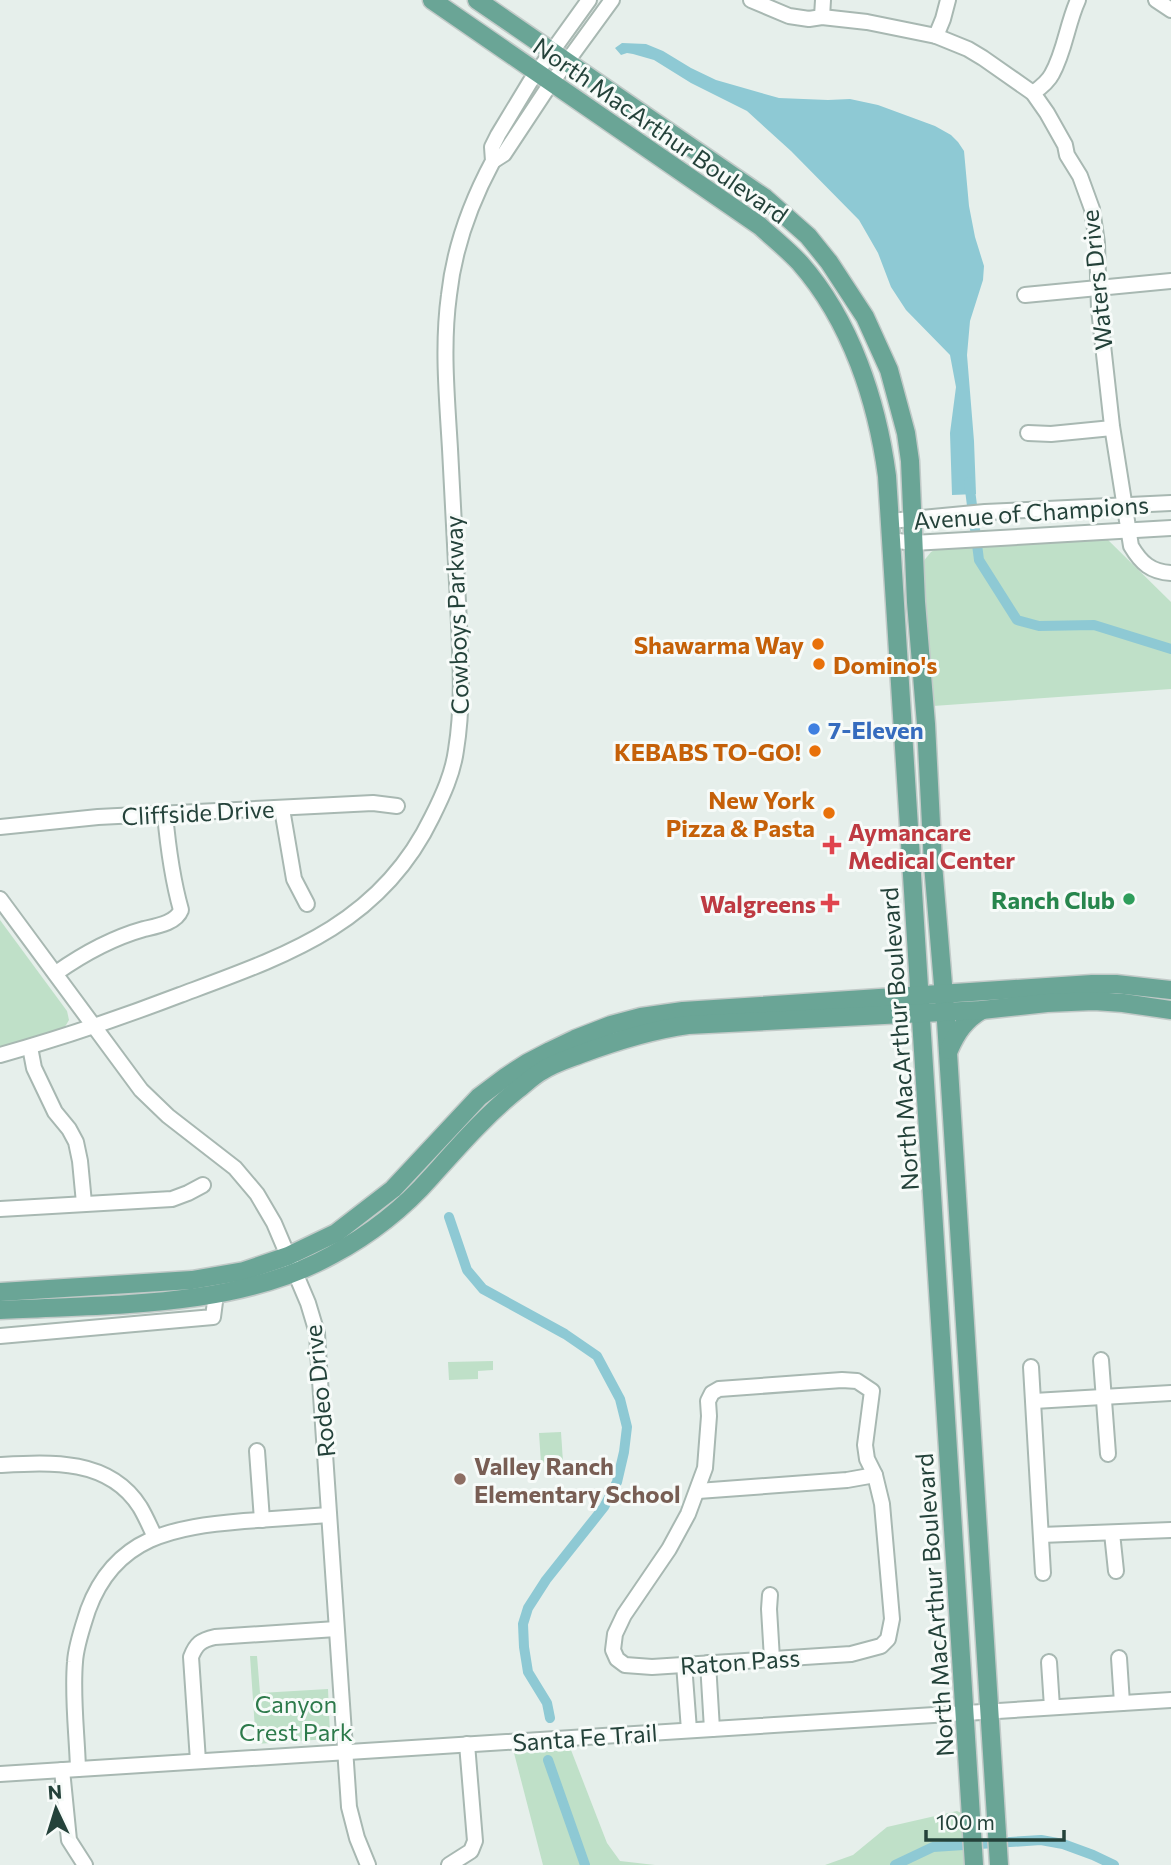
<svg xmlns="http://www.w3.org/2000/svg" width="1171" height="1865" font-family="Commissioner,sans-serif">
	<rect width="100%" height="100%" fill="#e6efeb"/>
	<g fill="#bfe0c8">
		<polygon points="1106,538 1171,602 1171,689 933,706 922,563 931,552 938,548"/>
		<polygon points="0,920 67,1011 69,1020 63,1030 0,1048"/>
		<polygon points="493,1361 493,1370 478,1371 478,1379 449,1380 448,1362"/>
		<polygon points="561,1432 563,1462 541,1463 539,1433"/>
		<polygon points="250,1656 257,1656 260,1693 328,1689 330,1735 328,1739 256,1744"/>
		<polygon points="571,1750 607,1843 620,1861 655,1865 543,1865 514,1753"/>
		<polygon points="957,1811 961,1813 965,1865 825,1865 853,1855 887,1827"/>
	</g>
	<polygon fill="#8ec9d4" points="622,43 646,44 663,51 691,68 716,80 779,98 828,100 850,99 878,105 935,126 951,135 958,142 964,151 969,206 975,237 984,266 983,280 970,321 967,355 974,441 976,494 952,495 950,433 956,387 950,355 906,310 891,287 878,253 859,220 791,151 747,111 691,83 654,60 633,54 627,53 621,55 615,48"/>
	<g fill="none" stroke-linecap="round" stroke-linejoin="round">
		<g stroke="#8ec9d4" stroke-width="10">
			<polyline points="969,482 979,560 1017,620 1039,626 1094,625 1171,649"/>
			<polyline points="449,1217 467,1270 483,1289 565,1334 597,1356 620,1399 627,1427 624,1452 617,1482 604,1507 546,1580 528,1608 523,1624 524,1647 528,1672 547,1703 550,1718"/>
			<polyline points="548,1760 585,1865"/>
			<polyline points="895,1865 933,1847 1041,1840 1063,1844 1093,1855 1114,1865"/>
		</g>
		<g stroke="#a8b8b2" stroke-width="18">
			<g id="minor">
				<path d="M751,0L789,16L809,19L822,17L867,22L936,36L968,49L983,58L1033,93L1047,113L1065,145L1067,155L1080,176L1092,209L1097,243L1099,309L1112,426L1131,546C1141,563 1151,572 1171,573"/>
				<polyline points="1156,0 1171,10"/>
				<polyline points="822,17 823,0"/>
				<polyline points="936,36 943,19 948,0"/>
				<path d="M1033,93C1040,88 1048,82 1052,74C1065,51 1067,24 1078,0"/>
				<polyline points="493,161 504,154 545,92 612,0"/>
				<polyline points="1025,295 1171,281"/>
				<polyline points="1028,433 1051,434 1112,428"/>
				<polyline points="890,521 985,512 1171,503"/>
				<polyline points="891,540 913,543 1171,528"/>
				<polyline points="282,809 294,879 307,904"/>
				<polyline points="0,827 98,817 314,806 373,803 397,806"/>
				<polyline points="0,899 141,1090 168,1116 235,1168 257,1194 274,1223 308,1303 317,1333 318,1351 349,1807 357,1838 368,1865"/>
				<path d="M56,973C83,954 112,938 144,929C157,926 176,923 181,910C172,878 168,847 165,814"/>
				<polyline points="30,1047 34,1068 55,1112 69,1129 76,1142 80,1161 84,1203"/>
				<path d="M0,1055C61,1038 120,1018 180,995C285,956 380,925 432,817C443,795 453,773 456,750C464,701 460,652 458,602C455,551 453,500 450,449C447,398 442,346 449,295C454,249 471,202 493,161L492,147L498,135L530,82L589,0"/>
				<polyline points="0,1209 172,1199 188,1193 203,1185"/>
				<polyline points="0,1336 213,1317 216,1294"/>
				<polyline points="1101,1360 1108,1454"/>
				<polyline points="1031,1367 1043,1573"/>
				<polygon points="842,1380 857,1381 872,1391 865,1445 867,1459 875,1475 882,1504 892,1619 888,1639 881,1646 851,1654 652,1667 625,1665 617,1659 613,1650 615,1634 624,1615 669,1549 688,1514 705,1468 709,1416 708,1401 712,1393 719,1389"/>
				<polyline points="1034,1401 1171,1393"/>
				<polyline points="257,1451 262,1520"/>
				<path d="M0,1465C50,1462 109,1458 140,1507C146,1517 150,1527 155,1537"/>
				<polyline points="698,1491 847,1480 875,1475"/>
				<polyline points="1112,1533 1116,1571"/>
				<polyline points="1041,1535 1171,1530"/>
				<polyline points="770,1595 769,1609 772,1659"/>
				<polyline points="1119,1658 1122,1703"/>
				<polyline points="1049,1662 1052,1707"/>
				<polyline points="708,1663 712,1729"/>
				<polyline points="684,1664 689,1730"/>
				<path d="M198,1761L191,1657C196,1644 201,1640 215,1637L336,1629"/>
				<path d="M78,1769C77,1734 72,1697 75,1662C76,1645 83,1626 88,1610C115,1536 174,1527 244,1521C272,1519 301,1517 329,1515"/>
				<polyline points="62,1770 69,1840 85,1865"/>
				<polyline points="0,1774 1171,1700"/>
				<polyline points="449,1865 471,1851 475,1841 467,1744"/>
			</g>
		</g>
		<g stroke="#c2cac8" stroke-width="21">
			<g id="major">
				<path d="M432,0L760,226C773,238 788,250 800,263C851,321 877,401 887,476L974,1865"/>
				<polyline points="477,0 765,198 808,236 829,262 865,317 889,370 906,433 910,461 916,602 926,724 933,864 946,1021 999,1865"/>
				<path d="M949,1050C957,1032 965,1020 982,1010"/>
				<polyline points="0,1292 192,1280 244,1271 288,1256 336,1233 393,1189 479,1097 507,1076 527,1063 550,1051 575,1039 611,1025 641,1017 683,1011 1092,984 1116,984 1171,990"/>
				<path d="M0,1310C108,1304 235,1309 332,1255C369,1235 403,1209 431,1177C459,1146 485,1116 517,1090C525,1084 533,1076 542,1071C554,1063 568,1059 581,1054C616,1041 651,1030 688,1025L982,1010L1047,1003L1094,1001L1123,1003L1171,1010"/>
			</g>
		</g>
		<use href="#minor" stroke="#fff" stroke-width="14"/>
		<use href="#major" stroke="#6aa596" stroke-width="18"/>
	</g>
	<g fill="#e8710a" stroke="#f7fbf9" stroke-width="2.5">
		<circle cx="818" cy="644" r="7"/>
		<circle cx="819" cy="664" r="7"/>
		<circle cx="815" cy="751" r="7"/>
		<circle cx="829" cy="813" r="7"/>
	</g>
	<circle fill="#3f7fe0" stroke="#f7fbf9" stroke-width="2.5" cx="814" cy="729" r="7"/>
	<g fill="#e0444e" stroke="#f7fbf9" stroke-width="2.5">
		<path d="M828.5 834.5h7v7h7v7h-7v7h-7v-7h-7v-7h7z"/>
		<path d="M826.5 892.5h7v7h7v7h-7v7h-7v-7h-7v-7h7z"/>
	</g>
	<circle fill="#2e9e5b" stroke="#f7fbf9" stroke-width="2.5" cx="1129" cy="899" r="7"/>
	<circle fill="#8d6e63" stroke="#f7fbf9" stroke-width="2.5" cx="460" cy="1479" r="7"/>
	<g text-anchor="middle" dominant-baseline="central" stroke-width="6" stroke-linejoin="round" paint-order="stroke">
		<g font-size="24" fill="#24423a" stroke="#f7fbf9">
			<text transform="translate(661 130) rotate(35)">North MacArthur Boulevard</text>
			<text transform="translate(1096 280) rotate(-96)">Waters Drive</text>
			<text transform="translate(1031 512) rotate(-4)">Avenue of Champions</text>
			<text transform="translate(456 615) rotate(-92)">Cowboys Parkway</text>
			<text transform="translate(198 812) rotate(-3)">Cliffside Drive</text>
			<text transform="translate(899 1039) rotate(-94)">North MacArthur Boulevard</text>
			<text transform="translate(319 1391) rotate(-96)">Rodeo Drive</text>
			<text transform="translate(934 1605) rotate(-94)">North MacArthur Boulevard</text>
			<text transform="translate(740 1661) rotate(-4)">Raton Pass</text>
			<text transform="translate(585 1737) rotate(-4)">Santa Fe Trail</text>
		</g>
		<g font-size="24" font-weight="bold" fill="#c56008" stroke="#f7fbf9" text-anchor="end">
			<text x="804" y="644">Shawarma Way</text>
			<text x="833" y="664" text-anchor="start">Domino's</text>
			<text x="801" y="751">KEBABS TO-GO!</text>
			<text x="815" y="799">New York<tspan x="815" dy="28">Pizza &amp; Pasta</tspan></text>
		</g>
		<g font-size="24" font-weight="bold" fill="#366cbe" stroke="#f7fbf9" text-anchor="start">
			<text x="828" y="729">7-Eleven</text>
		</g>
		<g font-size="24" font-weight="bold" fill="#be3a42" stroke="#f7fbf9" text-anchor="start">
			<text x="848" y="831">Aymancare<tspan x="848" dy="28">Medical Center</tspan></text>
			<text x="816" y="903" text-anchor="end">Walgreens</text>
		</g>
		<g font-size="24" font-weight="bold" fill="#27864d" stroke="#f7fbf9" text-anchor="end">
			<text x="1115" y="899">Ranch Club</text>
		</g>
		<g font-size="24" font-weight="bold" fill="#785e54" stroke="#f7fbf9" text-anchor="start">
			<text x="474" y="1465">Valley Ranch<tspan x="474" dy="28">Elementary School</tspan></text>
		</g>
		<g font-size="24" fill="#2d7a4b" stroke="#f7fbf9">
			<text x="296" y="1703">Canyon<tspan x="296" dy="28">Crest Park</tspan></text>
		</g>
	</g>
	<g transform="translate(56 1809) rotate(356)" stroke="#f7fbf9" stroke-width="5" paint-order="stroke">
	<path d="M0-5L12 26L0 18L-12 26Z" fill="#24423a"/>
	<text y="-10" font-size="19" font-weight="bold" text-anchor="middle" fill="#24423a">N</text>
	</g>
	<path d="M926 1830v10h138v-10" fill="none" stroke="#24423a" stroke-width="3.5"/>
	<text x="936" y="1830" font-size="21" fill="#24423a" stroke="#f7fbf9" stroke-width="5" paint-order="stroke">100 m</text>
</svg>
